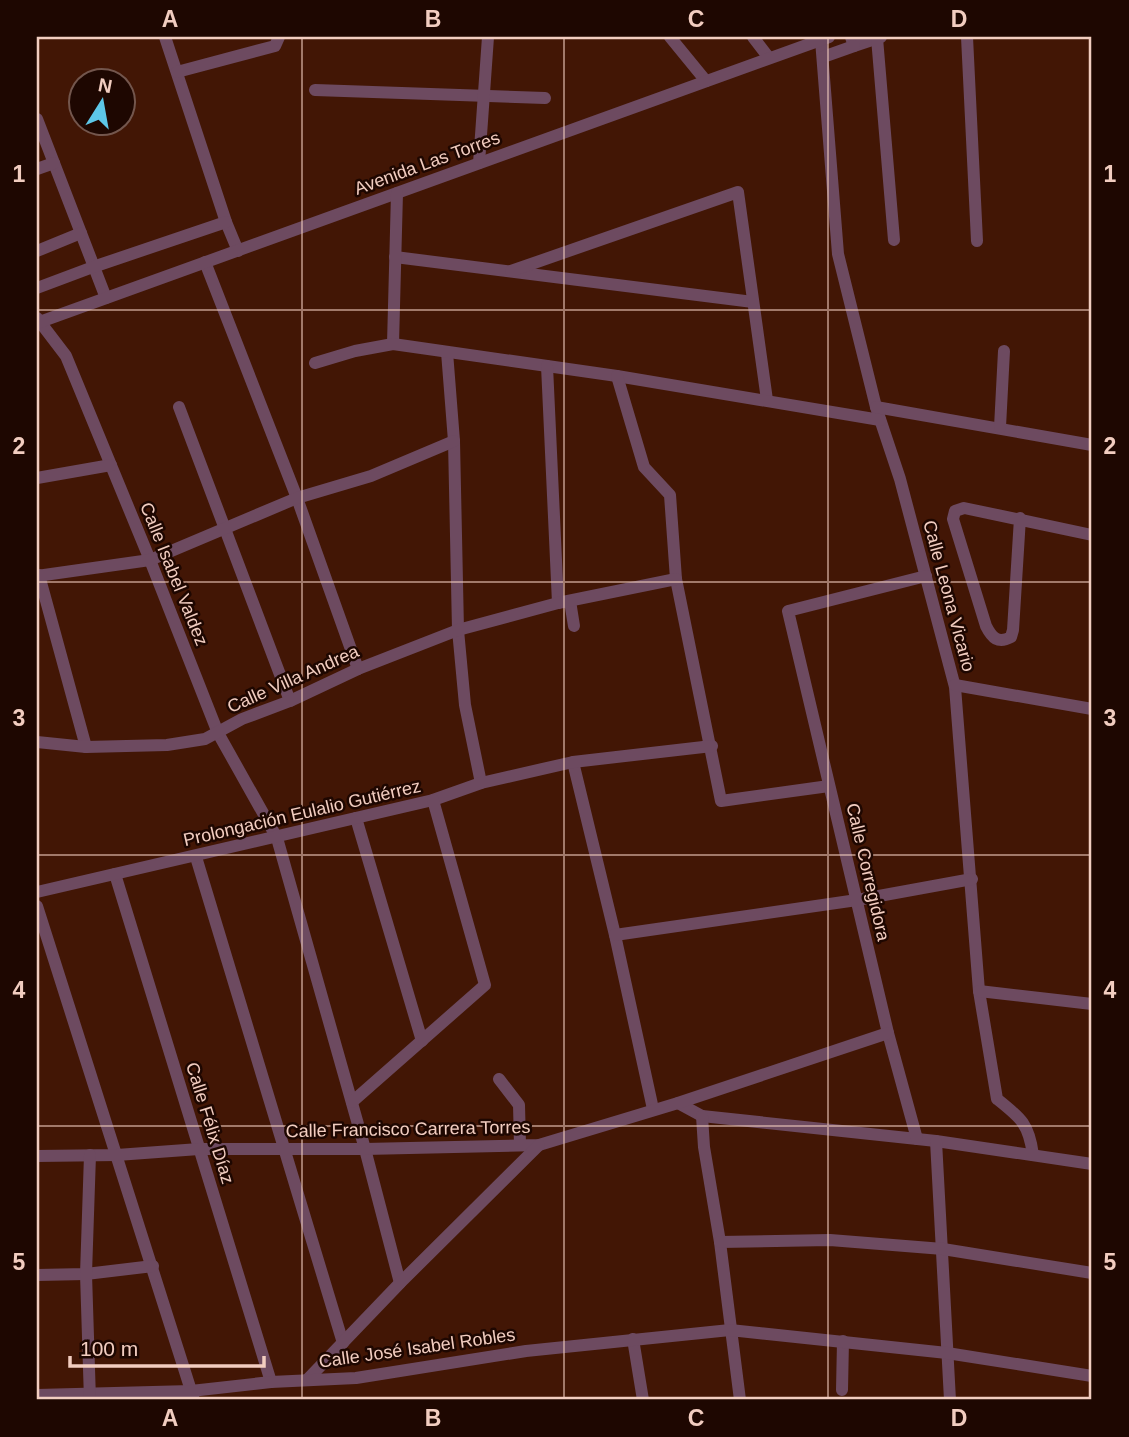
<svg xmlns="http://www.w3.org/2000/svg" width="1129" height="1437" font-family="Arial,sans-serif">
	<rect width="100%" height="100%" fill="#421605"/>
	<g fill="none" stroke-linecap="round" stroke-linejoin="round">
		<g stroke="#6d4a60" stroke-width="12">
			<polyline points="165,37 226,222 238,251"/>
			<polyline points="670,37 706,81"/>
			<polyline points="753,37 769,58"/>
			<polyline points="851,37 854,46 881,37"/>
			<polyline points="967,37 977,241"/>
			<polyline points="877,38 894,240"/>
			<path d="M821,40L838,254L876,407L900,479L955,687L979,991L997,1099C1021,1118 1029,1124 1033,1155"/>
			<polyline points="823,57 854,46"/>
			<polyline points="177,72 275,46 279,37"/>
			<polyline points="315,90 545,98"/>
			<polyline points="37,119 106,298"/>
			<polyline points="479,163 488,37"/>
			<polyline points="37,169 54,163"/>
			<polyline points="37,251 81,233"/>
			<polyline points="395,257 753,302"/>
			<polyline points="205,262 297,498 358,669"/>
			<polyline points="511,271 738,192 767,400"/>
			<polyline points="37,288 93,267 226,222"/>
			<polyline points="37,318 66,356 150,560 218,733 277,838 365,1149 400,1283"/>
			<polyline points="37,323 829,37"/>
			<polyline points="393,344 397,193"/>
			<polyline points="447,352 454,441 458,630 465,705 481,783"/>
			<polyline points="315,363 355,351 393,344 617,376 880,420"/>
			<polyline points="547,366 558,603"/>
			<polyline points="617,376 644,467 670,495 676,579 721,801 829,786"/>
			<polyline points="179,407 290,701"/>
			<polyline points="876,407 1092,445"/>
			<polyline points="1000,427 1004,351"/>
			<polyline points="37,478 111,465"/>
			<path d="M1020,518L1013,630L1011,637C998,644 992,638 986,626L953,519L955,511L964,508L1092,535"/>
			<polyline points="39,575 86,747"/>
			<polyline points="37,576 150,560 297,498 371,476 454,441"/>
			<polyline points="570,601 574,626"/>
			<polyline points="955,685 1092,709"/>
			<polyline points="37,742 86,747 167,745 205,739 242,719 290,701 358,669 458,630 558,603 676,579"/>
			<polyline points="573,762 615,935 653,1109"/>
			<polyline points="356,818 422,1041"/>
			<polyline points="196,857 343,1343"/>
			<polyline points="115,874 271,1382"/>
			<polyline points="37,892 433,800 481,783 573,762 712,746"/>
			<polyline points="37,906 194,1400"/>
			<polyline points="615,935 857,900 972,879"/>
			<polyline points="979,991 1092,1004"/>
			<polyline points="499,1079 519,1105 520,1145"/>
			<polyline points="352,1102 485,985 433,800"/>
			<polyline points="678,1103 702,1116 936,1141 1092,1164"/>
			<polyline points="702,1116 704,1147 720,1242 740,1400"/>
			<polyline points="917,1139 888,1033 788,611 926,576"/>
			<polyline points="936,1141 950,1400"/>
			<polyline points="37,1156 117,1155 199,1149 365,1149 539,1145 678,1103 888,1033"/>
			<polyline points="720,1242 830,1240 943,1249 1092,1273"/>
			<polyline points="37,1275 86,1274 153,1266"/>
			<polyline points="633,1339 643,1400"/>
			<polyline points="307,1380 400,1283 539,1145"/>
			<polyline points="842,1390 843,1341"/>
			<polyline points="37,1395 191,1391 271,1382 356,1378 526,1351 730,1330 947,1353 1092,1376"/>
			<polyline points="90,1400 86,1274 90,1155"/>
		</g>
	</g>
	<path fill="none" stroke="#f2cdc0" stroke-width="2" stroke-opacity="0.55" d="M302,37V1400M564,37V1400M828,37V1400M37,310H1092M37,582H1092M37,855H1092M37,1126H1092"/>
	<g text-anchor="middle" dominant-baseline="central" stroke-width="5" stroke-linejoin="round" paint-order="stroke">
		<g font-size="18" fill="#f2cdc0" stroke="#1e0701">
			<text transform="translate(427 163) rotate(-20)">Avenida Las Torres</text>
			<text transform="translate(174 574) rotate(68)">Calle Isabel Valdez</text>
			<text transform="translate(949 596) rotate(75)">Calle Leona Vicario</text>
			<text transform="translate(293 679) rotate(-24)">Calle Villa Andrea</text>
			<text transform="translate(302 813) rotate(-13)">Prolongación Eulalio Gutiérrez</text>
			<text transform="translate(868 872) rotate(77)">Calle Corregidora</text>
			<text transform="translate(210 1123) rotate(73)">Calle Félix Díaz</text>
			<text transform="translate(408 1129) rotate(-1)">Calle Francisco Carrera Torres</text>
			<text transform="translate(417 1348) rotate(-8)">Calle José Isabel Robles</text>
		</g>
	</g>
	<rect width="1129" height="1437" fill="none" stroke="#1e0701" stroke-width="77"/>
	<g transform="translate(102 102) rotate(11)"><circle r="33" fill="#1e0701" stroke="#73564d" stroke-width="2"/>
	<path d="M0-5L12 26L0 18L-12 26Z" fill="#5dc7e8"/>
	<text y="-10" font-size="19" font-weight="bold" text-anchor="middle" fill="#f2cdc0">N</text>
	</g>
	<path d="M70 1356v10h194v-10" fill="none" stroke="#f2cdc0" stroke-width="3.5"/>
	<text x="80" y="1356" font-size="21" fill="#f2cdc0" stroke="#1e0701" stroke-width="5" paint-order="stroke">100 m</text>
	<rect x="38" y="38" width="1052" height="1360" fill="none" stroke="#f2cdc0" stroke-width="2.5"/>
	<g font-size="23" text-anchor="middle" font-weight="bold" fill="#f2cdc0">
		<text x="170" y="27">A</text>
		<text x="433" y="27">B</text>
		<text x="696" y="27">C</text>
		<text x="959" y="27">D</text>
		<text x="19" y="182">1</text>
		<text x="1110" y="182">1</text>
		<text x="19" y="454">2</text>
		<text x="1110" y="454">2</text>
		<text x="19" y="726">3</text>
		<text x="1110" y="726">3</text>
		<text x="19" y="998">4</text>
		<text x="1110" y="998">4</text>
		<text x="19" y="1270">5</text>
		<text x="1110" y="1270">5</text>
		<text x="170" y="1426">A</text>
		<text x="433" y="1426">B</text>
		<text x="696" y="1426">C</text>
		<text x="959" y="1426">D</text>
	</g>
</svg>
